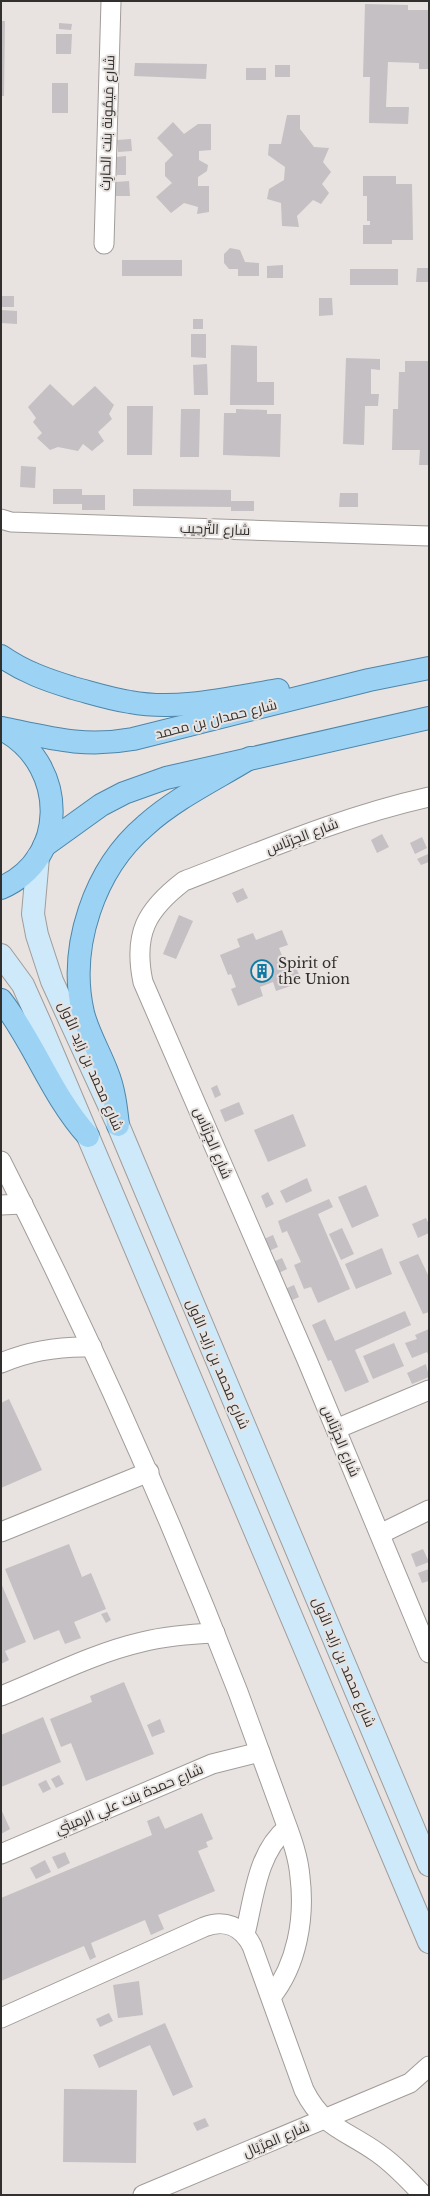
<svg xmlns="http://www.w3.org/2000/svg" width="430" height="2196" font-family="'Libre Baskerville',Cairo,serif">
	<rect width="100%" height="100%" fill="#e8e3e0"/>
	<g fill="#c4c0c3">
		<polygon points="365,4 408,5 408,10 429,10 429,69 419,69 419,63 388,62 386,107 409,107 408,124 369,123 370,77 363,77"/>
		<polygon points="1,21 5,21 4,96 1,96"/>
		<polygon points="59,23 72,24 71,30 59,29"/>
		<polygon points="56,34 72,34 71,54 56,54"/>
		<polygon points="135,63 207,64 206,79 134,76"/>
		<rect x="275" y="65" width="15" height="12"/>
		<rect x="246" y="68" width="20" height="12"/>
		<rect x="52" y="83" width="16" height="30"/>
		<polygon points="287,115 300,115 300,129 314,147 329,148 323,162 331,172 322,184 329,193 321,204 313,200 297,216 299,227 282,226 281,203 267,199 269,189 284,180 285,167 268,155 269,144 281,144"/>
		<polygon points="173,122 184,134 198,124 211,124 211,150 199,151 199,160 208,165 207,171 198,177 198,186 209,186 209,212 197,214 198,207 184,203 171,213 156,197 172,183 165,176 165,163 173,155 157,138"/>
		<polygon points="131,139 132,151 118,152 117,140"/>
		<polygon points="126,156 126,175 117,175 116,157"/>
		<polygon points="363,176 396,176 396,184 412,184 413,240 392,240 392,244 363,244 363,225 370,225 370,221 367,221 367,196 363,196"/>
		<polygon points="129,181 130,196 116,196 116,182"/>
		<polygon points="230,248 240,250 245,262 259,263 259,276 238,276 238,269 229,269 224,263 224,254"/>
		<rect x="122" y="260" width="60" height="16"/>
		<polygon points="283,265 283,278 267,278 267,266"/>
		<polygon points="417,268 429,268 429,282 416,282"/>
		<rect x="350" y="269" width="48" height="16"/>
		<rect x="1" y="296" width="13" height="11"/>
		<polygon points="319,298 332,298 333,315 319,316"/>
		<polygon points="1,310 17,311 17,324 1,323"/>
		<rect x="193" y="319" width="10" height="10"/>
		<polygon points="191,334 206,334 206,358 191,357"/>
		<polygon points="231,345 257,346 257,382 274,382 274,405 230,405"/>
		<polygon points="346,358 380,359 380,370 371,369 371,394 379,394 378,406 365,406 364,445 343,444"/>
		<polygon points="405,361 429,361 429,465 419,465 420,450 392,450 393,409 398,409 399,372 405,372"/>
		<polygon points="207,364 208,395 194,395 193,365"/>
		<polygon points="50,384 73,406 95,386 114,405 109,414 112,419 98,432 104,441 92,451 83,444 78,451 58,447 50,450 37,438 42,433 33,422 36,418 28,407"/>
		<polygon points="127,406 153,406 152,455 127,455"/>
		<polygon points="181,409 200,409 199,457 180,457"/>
		<polygon points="236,409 267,410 267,414 281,414 280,457 223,455 224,413 236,413"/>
		<polygon points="21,466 36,467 35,488 20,487"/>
		<polygon points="53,489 82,489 82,495 105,495 105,510 82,510 82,504 53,504"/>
		<polygon points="133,489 231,490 231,501 254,501 254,511 231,511 231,507 133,506"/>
		<polygon points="340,493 358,493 358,507 339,507"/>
		<polygon points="382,834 389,847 377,853 371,840"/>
		<polygon points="422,837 427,848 415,854 410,843"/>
		<polygon points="428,854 429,862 421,865 417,859"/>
		<polygon points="243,888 248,898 237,903 232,893"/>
		<polygon points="179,915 193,921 176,959 163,954"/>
		<polygon points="282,930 288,945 279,948 287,968 295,965 302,982 276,991 273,982 260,987 263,996 238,1006 231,989 236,987 231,974 228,975 220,955 240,947 237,939 253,933 256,940"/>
		<polygon points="217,1085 221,1095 215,1098 211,1088"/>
		<polygon points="239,1102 244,1114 225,1122 220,1110"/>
		<polygon points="293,1114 306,1146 268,1162 254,1130"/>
		<polygon points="307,1178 312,1191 286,1203 280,1191"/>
		<polygon points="366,1185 379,1216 352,1228 338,1197"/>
		<polygon points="268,1192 274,1204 266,1208 261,1196"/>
		<polygon points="329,1199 333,1207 318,1214 350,1289 318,1303 311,1287 304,1289 294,1265 301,1262 287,1231 282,1233 278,1221"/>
		<polygon points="426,1218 429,1224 429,1233 418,1238 412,1224"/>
		<polygon points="342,1228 354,1254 341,1260 329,1234"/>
		<polygon points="273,1235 278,1247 269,1251 264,1239"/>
		<polygon points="382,1248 392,1274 356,1289 345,1264"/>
		<polygon points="418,1254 429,1277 429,1312 423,1314 399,1262"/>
		<polygon points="282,1258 287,1269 279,1273 273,1262"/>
		<polygon points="294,1285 299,1297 290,1301 285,1289"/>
		<polygon points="405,1311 411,1325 355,1350 369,1382 345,1392 331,1360 328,1361 312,1325 325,1319 335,1341"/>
		<polygon points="429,1329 429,1357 427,1352 412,1358 405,1343 417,1339 415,1335"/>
		<polygon points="394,1343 404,1366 373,1379 363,1356"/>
		<polygon points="426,1364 429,1377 412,1384 407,1373"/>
		<polygon points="9,1399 42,1470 1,1488 1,1403"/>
		<polygon points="69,1544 82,1577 91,1573 106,1609 74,1622 81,1638 65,1644 59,1630 34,1640 5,1569"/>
		<polygon points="423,1549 429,1562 416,1567 411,1554"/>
		<polygon points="429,1569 429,1581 422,1583 418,1573"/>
		<polygon points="1,1583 26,1642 5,1651 9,1660 1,1664"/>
		<polygon points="107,1612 111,1620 106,1623 101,1614"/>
		<polygon points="124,1682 154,1754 86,1781 71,1743 61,1747 50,1719 92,1702 90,1696"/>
		<polygon points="43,1717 61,1762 1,1787 1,1735"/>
		<polygon points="160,1719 165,1732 152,1737 147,1725"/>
		<polygon points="59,1775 64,1784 56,1788 51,1779"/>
		<polygon points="46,1780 51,1789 43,1793 38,1784"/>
		<polygon points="1,1809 10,1829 1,1834"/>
		<polygon points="202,1813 213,1839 206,1842 208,1847 198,1851 215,1891 158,1915 164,1929 151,1935 145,1920 91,1943 96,1957 90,1960 84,1946 1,1981 1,1898 152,1835 147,1821 159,1816 165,1829"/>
		<polygon points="65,1852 70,1863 58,1869 52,1857"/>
		<polygon points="45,1860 51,1872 36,1879 30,1868"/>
		<polygon points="139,1981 143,2015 118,2018 113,1985"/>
		<polygon points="109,2013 113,2021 100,2027 96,2019"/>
		<polygon points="165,2023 193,2087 173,2096 150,2045 99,2068 93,2055"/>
		<polygon points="64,2089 137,2090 136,2163 63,2162"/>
		<polygon points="205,2118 209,2126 197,2131 193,2123"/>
	</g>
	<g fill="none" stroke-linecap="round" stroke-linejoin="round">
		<g stroke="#a19c99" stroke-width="21">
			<g id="minor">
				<polyline points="104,244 111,1"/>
				<polyline points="1,519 11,522 429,536"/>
				<path d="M429,797C344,816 265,850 184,881C146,910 133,934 143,982L307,1360L429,1653"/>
				<path d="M1,1161C89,1334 168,1511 238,1692C252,1730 266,1769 280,1807C288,1830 298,1852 300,1877C305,1918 297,1965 271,1997"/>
				<polyline points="1,1205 23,1204"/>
				<path d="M1,1363C31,1350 59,1346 92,1347"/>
				<polyline points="336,1429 429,1390"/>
				<polyline points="1,1532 149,1472"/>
				<polyline points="380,1534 429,1510"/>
				<path d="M1,1696C46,1678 94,1653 142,1642C166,1636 190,1634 215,1633"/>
				<polyline points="1,1854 212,1764 260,1752"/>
				<path d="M245,1934C254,1898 257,1853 287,1828"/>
				<path d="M1,2018L204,1927C224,1919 242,1926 252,1946L304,2090C323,2128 346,2130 378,2153C395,2165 409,2180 423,2195"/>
				<polyline points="143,2195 410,2083 429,2066"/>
			</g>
		</g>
		<g stroke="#a19c99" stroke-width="24">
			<g id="secondary">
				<polyline points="38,857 33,914 37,935 52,981 118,1125 429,1865"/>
				<polyline points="1,955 23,985 40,1023 429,1942"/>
			</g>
		</g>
		<g stroke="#4c86aa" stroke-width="24">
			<g id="primary">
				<path d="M1,656C24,672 47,680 73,688C92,693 110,699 130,702C178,711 230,698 278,690"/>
				<path d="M2,728C50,738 84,748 133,739L369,680L429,668"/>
				<polyline points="44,846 101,805 124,793 166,778 429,718"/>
				<path d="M1,888C68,859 67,768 7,732"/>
				<path d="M1,1000C34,1042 51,1095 88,1136"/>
				<path d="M118,1125C116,1107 114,1089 107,1072C100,1053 88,1033 83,1013C68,947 94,869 146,825C176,798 216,779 250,758"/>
			</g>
		</g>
		<use href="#minor" stroke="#fff" stroke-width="19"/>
		<use href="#secondary" stroke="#cee9fa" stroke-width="22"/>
		<use href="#primary" stroke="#9cd3f4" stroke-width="22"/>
	</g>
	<defs>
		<g id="building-ring" transform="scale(1.15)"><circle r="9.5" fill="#e8e3e0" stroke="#0f7aa4" stroke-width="1.5"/><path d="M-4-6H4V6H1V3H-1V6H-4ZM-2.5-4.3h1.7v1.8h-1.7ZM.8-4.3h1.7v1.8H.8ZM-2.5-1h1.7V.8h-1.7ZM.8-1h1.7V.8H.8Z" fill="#0f7aa4"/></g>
	</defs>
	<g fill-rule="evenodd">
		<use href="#building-ring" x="262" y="971"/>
	</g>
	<g text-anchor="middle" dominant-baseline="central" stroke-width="4" stroke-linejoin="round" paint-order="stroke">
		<g font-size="14" fill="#31302e" stroke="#e8e3e0">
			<text transform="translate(107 123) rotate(-88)">شارع مَيمُونة بنت الحارِث</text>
			<text transform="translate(215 529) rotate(2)">شارع التَّرحِيب</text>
			<text transform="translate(216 719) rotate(-14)">شارع حمدان بن محمد</text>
			<text transform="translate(302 836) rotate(-21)">شارع الجِرْنَاس</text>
			<text transform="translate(91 1066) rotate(66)">شارع محمد بن زايد الأول</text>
			<text transform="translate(213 1143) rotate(67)">شارع الجِرْنَاس</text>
			<text transform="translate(218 1364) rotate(67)">شارع محمد بن زايد الأول</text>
			<text transform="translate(341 1441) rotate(67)">شارع الجِرْنَاس</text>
			<text transform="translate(344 1662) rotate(67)">شارع محمد بن زايد الأول</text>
			<text transform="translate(129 1799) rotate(-23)">شارع حمدة بنت علي الرميثي</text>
			<text transform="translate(276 2139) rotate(-23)">شارع المِرْيَال</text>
		</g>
		<g font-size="14" fill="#31302e" stroke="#e8e3e0" text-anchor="start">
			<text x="278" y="963">Spirit of<tspan x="278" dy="16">the Union</tspan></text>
		</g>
	</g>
	<rect width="430" height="2196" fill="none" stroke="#31302e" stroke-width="4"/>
</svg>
